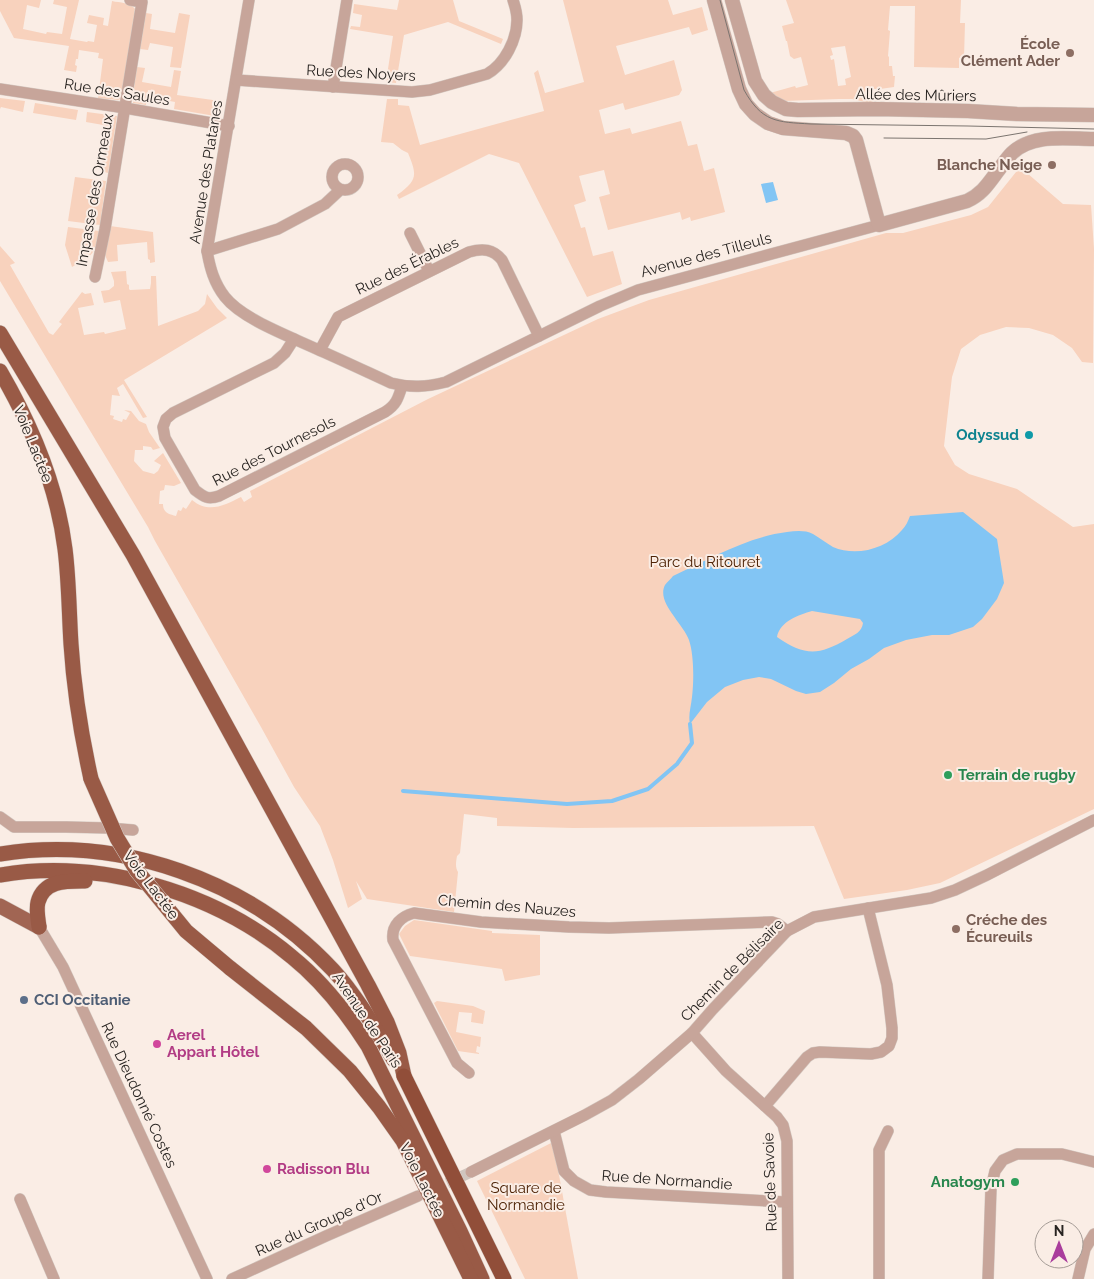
<svg xmlns="http://www.w3.org/2000/svg" width="1094" height="1279" font-family="Raleway,sans-serif">
	<rect width="100%" height="100%" fill="#faede5"/>
	<g fill="#f8d2bd" fill-rule="evenodd">
		<path d="M0,0H41L39,8L27,5L23,29L46,34L47,32L62,34L67,7L53,4L54,0H79L70,39L87,42L88,41L94,42L97,25L87,23L89,15L104,18L103,25L108,26L112,1C120,3 130,2 135,9L121,99L118,100L98,98L103,59L98,58L99,53L79,50L78,59H76L75,65L77,66L76,72L64,70L69,46L14,38L0,11Z"/>
		<polygon points="399,0 453,0 459,21 503,39 501,44 448,22 404,35 396,83 386,82 393,36 350,29 351,26 360,27 362,15 353,13 354,4 397,10"/>
		<path d="M563,0H668L673,15L702,7L708,30L692,35L689,27L616,46L625,75L674,60L682,90L679,95L625,110L623,103L599,110L605,134L630,128L632,134L681,121L688,146L697,144L704,171L714,168L725,212L691,221L690,217L682,220L680,212L608,230L599,197L610,194L604,170L579,176L586,201L574,205L581,228L585,227L593,256L613,251L622,284L587,297L519,163L489,154L399,199L397,195C418,180 417,175 408,153L402,150L393,143L381,142L387,99H398V105L409,106L420,145L544,111L534,73L538,70L545,93L584,82Z"/>
		<path d="M786,0H961L960,23H965L964,58H959V68L914,67L915,6H890L888,30L890,31L888,56L889,57V66H892L893,76H895L894,87L880,89H874L873,102H865L852,99H839L783,101L770,93L795,86L796,88L808,85L801,57L794,59L790,56L787,41H786L782,26L794,23ZM845,46L851,77L845,79L846,85L838,86L834,59L831,60L830,56L833,55L831,48Z"/>
		<polygon points="146,13 152,14 150,29 175,33 179,13 190,15 181,68 170,67 173,47 150,43 148,50 140,49"/>
		<polygon points="137,67 145,68 142,82 171,87 174,70 181,71 177,95 220,101 218,114 215,116 174,109 175,102 154,98 155,91 148,90 146,105 133,103 134,88"/>
		<polygon points="0,98 25,101 23,112 1,107 0,109"/>
		<polygon points="35,103 78,110 76,120 33,113"/>
		<polygon points="87,112 117,116 108,173 101,171 109,126 86,122"/>
		<path d="M1020,167L1063,204L1091,205L1094,249L1093,363L1082,362L1072,348L1053,335L1029,328L1006,327L980,335L961,349L952,377L944,446L955,465L969,474L1017,489L1073,527L1094,524V809L940,883L907,890L844,899L814,826L573,828L497,826V818L464,814L460,853L457,856C456,862 455,867 458,872L454,912L367,899L356,881L362,899L348,908L333,860L320,826L294,787L261,727L155,541L148,527L0,281V246L15,263L10,265L49,333L53,335L62,324L59,322L82,292L85,294L91,293L94,305L78,308L84,335L104,332L105,334L126,329L120,300L104,303L101,291L109,290L114,286V281L111,272L126,271L127,284L129,285V289L130,290L150,289L151,283V276H156L158,326L198,311L205,304L207,294L217,308L227,318L124,380L147,417L143,418L123,384L117,388L120,396L112,395L110,415L114,416L113,419L122,422L123,419L126,420L130,413L124,410L131,411L139,421L146,424L149,432L160,448L153,450L151,447L143,446V450H135L134,461L143,471L154,474L158,471L161,465L154,461L163,453L181,483L174,486L165,485L164,490L160,491L159,504H163C163,513 169,514 176,516L178,510L181,511L183,507L186,509L192,500C209,514 225,505 241,497L244,502L252,497L250,491L428,399L598,319L649,300L886,233H903L971,215L988,207Z"/>
		<polygon points="75,177 106,181 100,225 68,221"/>
		<polygon points="110,226 153,232 155,262 150,263 150,260 148,259 147,242 117,245 118,261 108,262 105,255"/>
		<path d="M68,227L99,231C95,256 92,255 72,267L65,245Z"/>
		<polygon points="414,920 492,931 492,933 540,935 540,975 505,981 502,969 410,956 399,934 405,926"/>
		<polygon points="437,1001 473,1006 485,1011 483,1024 471,1022 472,1013 459,1012 456,1032 481,1037 480,1047 477,1046 476,1052 479,1053 479,1054 458,1051 434,1003"/>
		<polygon points="553,1142 578,1279 525,1279 477,1181"/>
	</g>
	<g fill="#82c5f4" fill-rule="evenodd">
		<polygon points="773,182 778,200 766,203 761,184"/>
		<path d="M963,512L997,539L1004,583L997,599L982,619L973,627L949,635H932L906,640L884,648L869,659L851,669L834,683L820,692L806,694L796,691L771,679L759,677L743,680L725,687L707,702L690,724C688,715 691,707 692,697C694,681 694,655 689,640C683,623 656,602 665,585C667,582 671,579 673,576C709,559 747,537 787,532C796,531 805,530 813,534C820,538 826,543 833,547C856,557 886,549 902,530C906,526 908,521 910,516ZM812,611L860,619L863,623C862,632 854,635 847,639C818,656 805,656 777,637C780,621 799,615 812,611Z"/>
	</g>
	<g fill="none" stroke-linecap="round" stroke-linejoin="round">
		<polyline stroke="#82c5f4" stroke-width="4" points="403,791 567,804 612,801 648,789 677,764 692,743 690,724"/>
		<polyline stroke="#d0c5be" stroke-width="11" stroke-dasharray="11 5.5" stroke-linecap="butt" points="432,1190 471,1172"/>
		<g stroke="#d4c9c2" stroke-width="12">
			<g id="minor">
				<path d="M249,0L207,251C210,268 214,283 225,297C243,320 294,338 321,351C344,361 367,372 391,383C411,388 426,387 446,382L600,306L638,290L879,225"/>
				<path d="M236,80L412,92L430,90L487,74C505,64 517,39 517,20C517,13 515,6 513,0"/>
				<polyline points="333,87 347,0"/>
				<polyline points="0,89 125,108 229,126"/>
				<circle cx="345" cy="177" r="13"/>
				<polyline points="410,233 429,271"/>
				<polyline points="207,251 278,229 325,204 340,190"/>
				<polyline points="95,277 105,229 142,2 130,0"/>
				<path d="M294,339L285,353L274,363L173,413L166,419L163,427L165,438L195,490C204,497 208,500 219,496L385,412C396,405 398,399 402,386"/>
				<path d="M320,350L338,317L469,252C483,248 493,249 502,260L539,336"/>
				<polyline points="0,817 14,827 66,827 108,828 133,830"/>
				<polyline points="39,927 63,967 207,1279"/>
				<polyline points="692,1033 726,1071 777,1117 783,1125 787,1141 788,1279"/>
				<path d="M469,1073L457,1063L393,940C391,925 402,916 414,913L481,922L569,927L609,928L772,922L778,924L787,931"/>
				<polyline points="765,1106 807,1057 813,1053 820,1052 871,1054 881,1052 889,1046 892,1038 892,1028 887,985 868,908"/>
				<polyline points="554,1131 564,1171 574,1181 590,1190 606,1192 786,1202"/>
				<polyline points="471,1172 585,1115 612,1100 639,1079 692,1033 713,1009 787,931 814,917 931,898 955,890 987,875 1094,820"/>
				<polyline points="20,1199 54,1279"/>
				<polyline points="232,1279 326,1236 418,1196"/>
				<polyline points="879,1279 879,1150 888,1131"/>
				<polyline points="988,1279 991,1188 995,1171 1003,1160 1017,1154 1062,1154 1094,1162"/>
				<polyline points="1078,1279 1085,1249 1094,1234"/>
			</g>
		</g>
		<g stroke="#d4c9c2" stroke-width="15">
			<g id="tertiary">
				<path d="M714,0L739,89L746,104L755,114L768,123L783,128L846,133L853,136L856,140L879,225L967,201C982,194 988,184 997,172C1002,166 1006,159 1012,153C1033,133 1067,139 1094,139"/>
				<polyline points="732,0 755,81 764,95 772,102 786,109 798,110 877,109 968,111 1017,114 1094,115"/>
			</g>
		</g>
		<g stroke="#d4c9c2" stroke-width="16">
			<polyline id="primary" points="0,906 39,927"/>
		</g>
		<g stroke="#d4c9c2" stroke-width="16">
			<g id="trunk">
				<polyline points="0,333 133,555 368,985 387,1022 399,1053 404,1076"/>
				<path d="M0,371C32,426 57,485 65,549C69,581 69,612 71,644C74,691 81,734 91,779"/>
				<path d="M0,854C121,835 249,880 333,970C357,996 376,1030 394,1060"/>
				<path d="M0,875C100,858 215,892 292,957C323,982 347,1013 368,1046L460,1231L482,1279"/>
				<path d="M39,927C38,919 36,909 38,902C44,880 66,881 85,881"/>
				<polyline points="230,968 306,1028 350,1071 379,1107 403,1141 471,1279"/>
			</g>
		</g>
		<g stroke="#d4c9c2" stroke-width="16">
			<polyline id="motorway" points="404,1076 504,1279"/>
		</g>
		<use href="#minor" stroke="#c7a59a" stroke-width="11"/>
		<use href="#tertiary" stroke="#c7a59a" stroke-width="14"/>
		<use href="#primary" stroke="#a16553" stroke-width="15"/>
		<use href="#trunk" stroke="#995a46" stroke-width="15"/>
		<use href="#motorway" stroke="#914e39" stroke-width="15"/>
		<g stroke="#7b746f" stroke-width="1">
			<path d="M720,0L744,90C762,122 776,122 811,124L968,126L1094,129"/>
			<polyline points="884,138 986,139 1027,132"/>
		</g>
		<g stroke="#d4c9c2" stroke-width="16" stroke-linecap="butt">
			<polyline id="trunk-bridge" points="91,779 117,838 137,871 186,931 230,968"/>
		</g>
		<use href="#trunk-bridge" stroke="#995a46" stroke-width="15"/>
	</g>
	<g fill="#8d6e63" stroke="#faede5" stroke-width="2">
		<circle cx="1070" cy="53" r="5"/>
		<circle cx="1052" cy="165" r="5"/>
		<circle cx="956" cy="929" r="5"/>
	</g>
	<circle fill="#0f9aa8" stroke="#faede5" stroke-width="2" cx="1029" cy="435" r="5"/>
	<g fill="#2e9e5b" stroke="#faede5" stroke-width="2">
		<circle cx="948" cy="775" r="5"/>
		<circle cx="1015" cy="1182" r="5"/>
	</g>
	<circle fill="#5c6f8a" stroke="#faede5" stroke-width="2" cx="24" cy="1000" r="5"/>
	<g fill="#d1479c" stroke="#faede5" stroke-width="2">
		<circle cx="157" cy="1044" r="5"/>
		<circle cx="267" cy="1169" r="5"/>
	</g>
	<g text-anchor="middle" dominant-baseline="central" stroke-width="4" stroke-linejoin="round" paint-order="stroke">
		<g font-size="15" font-weight="bold" fill="#785e54" stroke="#faede5" text-anchor="end">
			<text x="1060" y="44">École<tspan x="1060" dy="17">Clément Ader</tspan></text>
			<text x="1042" y="165">Blanche Neige</text>
			<text x="966" y="920" text-anchor="start">Créche des<tspan x="966" dy="17">Écureuils</tspan></text>
		</g>
		<g font-size="15" fill="#282421" stroke="#faede5">
			<text transform="translate(361 73) rotate(3)">Rue des Noyers</text>
			<text transform="translate(117 92) rotate(9)">Rue des Saules</text>
			<text transform="translate(916 95) rotate(1)">Allée des Mûriers</text>
			<text transform="translate(206 172) rotate(-81)">Avenue des Platanes</text>
			<text transform="translate(95 190) rotate(-80)">Impasse des Ormeaux</text>
			<text transform="translate(706 255) rotate(-15)">Avenue des Tilleuls</text>
			<text transform="translate(407 266) rotate(-26)">Rue des Érables</text>
			<text transform="translate(33 444) rotate(68)">Voie Lactée</text>
			<text transform="translate(274 451) rotate(-27)">Rue des Tournesols</text>
			<text transform="translate(151 885) rotate(53)">Voie Lactée</text>
			<text transform="translate(507 906) rotate(5)">Chemin des Nauzes</text>
			<text transform="translate(732 970) rotate(-45)">Chemin de Bélisaire</text>
			<text transform="translate(367 1020) rotate(56)">Avenue de Paris</text>
			<text transform="translate(139 1095) rotate(65)">Rue Dieudonné Costes</text>
			<text transform="translate(422 1180) rotate(63)">Voie Lactée</text>
			<text transform="translate(667 1180) rotate(4)">Rue de Normandie</text>
			<text transform="translate(770 1182) rotate(-92)">Rue de Savoie</text>
			<text transform="translate(319 1224) rotate(-24)">Rue du Groupe d'Or</text>
		</g>
		<g font-size="15" font-weight="bold" fill="#0d838f" stroke="#faede5" text-anchor="end">
			<text x="1019" y="435">Odyssud</text>
		</g>
		<g font-size="15" fill="#4e2306" stroke="#faede5">
			<text x="705" y="562">Parc du Ritouret</text>
			<text x="526" y="1188">Square de<tspan x="526" dy="17">Normandie</tspan></text>
		</g>
		<g font-size="15" font-weight="bold" fill="#27864d" stroke="#faede5" text-anchor="start">
			<text x="958" y="775">Terrain de rugby</text>
			<text x="1005" y="1182" text-anchor="end">Anatogym</text>
		</g>
		<g font-size="15" font-weight="bold" fill="#4e5e75" stroke="#faede5" text-anchor="start">
			<text x="34" y="1000">CCI Occitanie</text>
		</g>
		<g font-size="15" font-weight="bold" fill="#b23c85" stroke="#faede5" text-anchor="start">
			<text x="167" y="1035">Aerel<tspan x="167" dy="17">Appart Hôtel</tspan></text>
			<text x="277" y="1169">Radisson Blu</text>
		</g>
	</g>
	<g transform="translate(1059 1244)"><circle r="24" fill="#faede5" stroke="#a69d97"/>
	<path d="M0-4L9 19L0 12L-9 19Z" fill="#a93d9c"/>
	<text y="-8" font-size="14" font-weight="bold" text-anchor="middle" fill="#282421">N</text>
	</g>
</svg>
